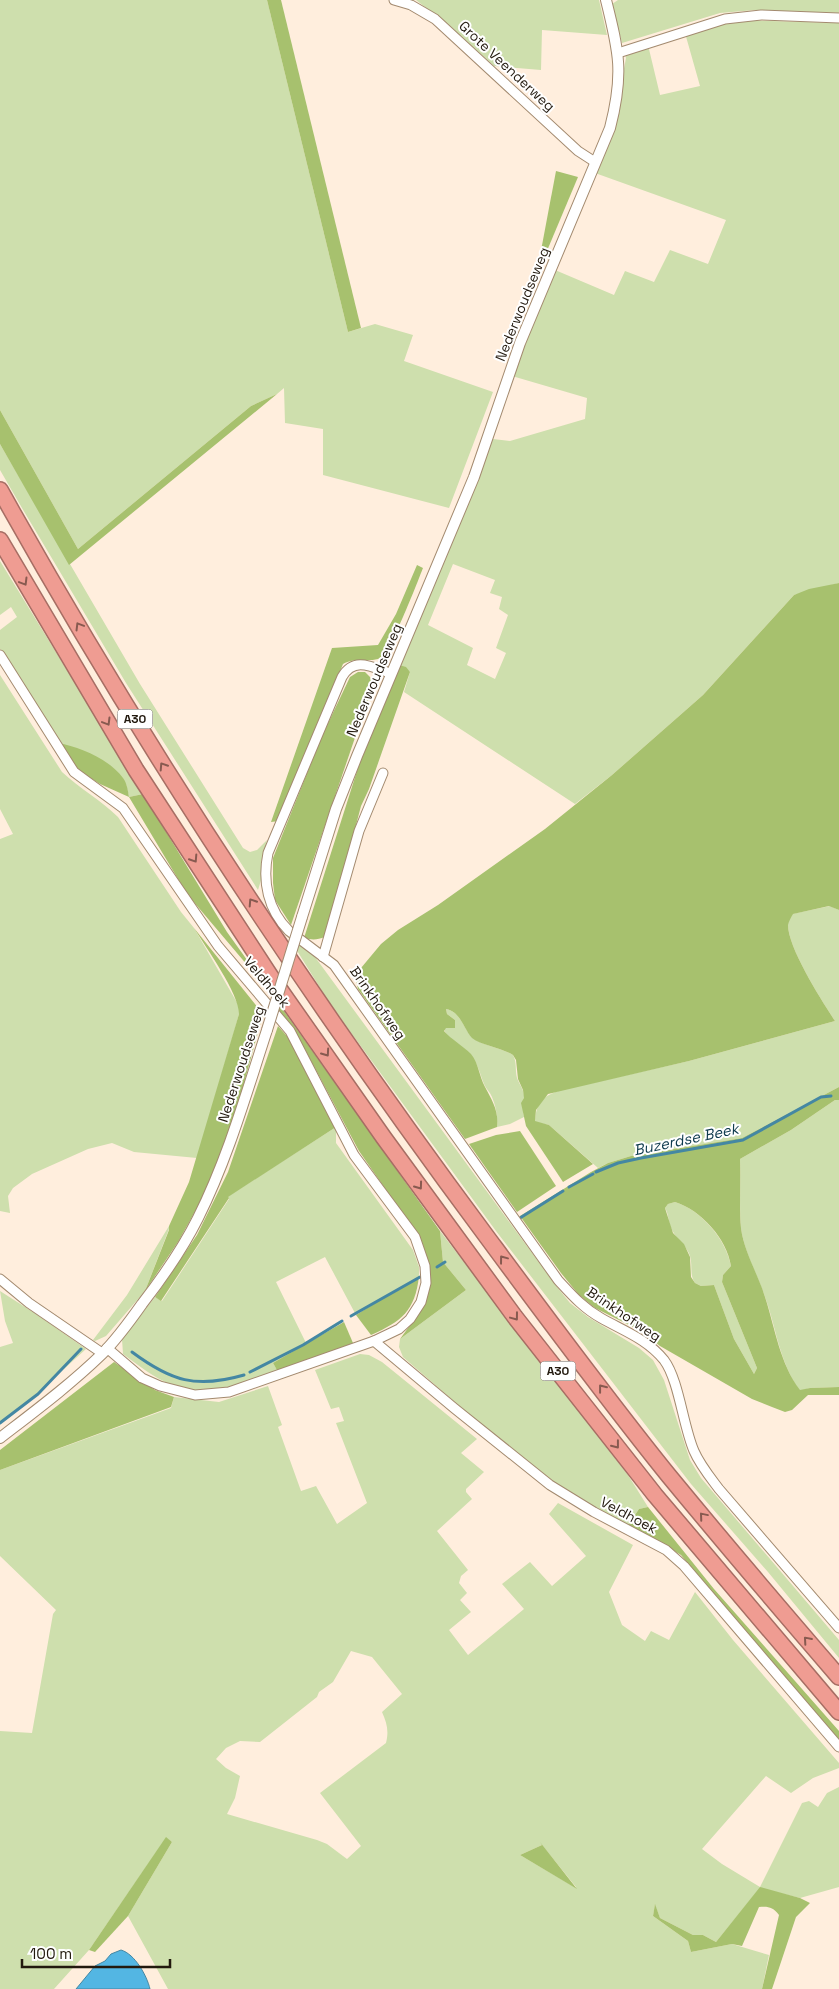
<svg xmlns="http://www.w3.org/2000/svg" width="839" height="1989" font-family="'Space Grotesk',sans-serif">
	<rect width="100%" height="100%" fill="#fed"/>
	<g fill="#cedfad" fill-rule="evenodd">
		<polygon points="0,0 267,0 348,332 375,324 413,335 404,361 493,392 449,508 323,475 323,429 285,423 284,388 277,394 251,406 78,549 0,410"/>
		<polygon points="416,0 599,0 607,35 542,30 541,70 494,66 448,25"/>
		<polygon points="618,0 839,0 839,13 755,10 720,13 622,43 612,4"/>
		<path d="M737,20L839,23V583L794,595L703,695L612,775L575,804L404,692L410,672L399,665L498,415L493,439L510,441L585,419L587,398L512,376L542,296L555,270L614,295L625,271L654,282L670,250L708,264L726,220L595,173L613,126L626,58L625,54L648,45L660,95L700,86L685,33ZM453,564L495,580L490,593L502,597L499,609L508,615L496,648L506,653L495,679L467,665L473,648L428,625Z"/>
		<polygon points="0,444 140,684 243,848 250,852 257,850 267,840 261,863 262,877 258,890 126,683 22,508 0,470"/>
		<polygon points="0,561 143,794 129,797 126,784 58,743 0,649 0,630 17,617 11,607 0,615"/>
		<path d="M0,675L62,772C80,789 101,800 118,817L181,912L194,928L239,1006V1014L234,1032L197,1158L134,1152L112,1143L88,1149L32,1174L13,1188L8,1196L10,1213L0,1211V839L13,834L0,809Z"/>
		<path d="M830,906L839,910V1087L742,1138L631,1156L608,1163L598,1168L549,1125L535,1122C536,1102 543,1096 561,1090L689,1061L835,1021C822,1001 788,948 788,925C788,921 791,917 792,914Z"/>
		<polygon points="292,938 315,957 557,1287 570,1303 588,1317 639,1348 653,1360 664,1380 690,1460 701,1478 839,1640 839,1658 768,1572 691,1484 496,1231 349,1030 327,999 291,941"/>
		<path d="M446,1009C461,1012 463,1028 472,1037C480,1045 502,1048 513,1055C517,1062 515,1070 517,1078C519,1084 525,1091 524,1098C523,1105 523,1109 524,1117L510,1124L497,1127C498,1118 496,1106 492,1097C490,1092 486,1089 484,1084C480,1074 478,1064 471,1055C463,1046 448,1041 444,1029L455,1020L447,1014Z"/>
		<path d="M835,1100H839V1387L810,1388L800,1391C779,1362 776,1326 764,1294C756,1272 744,1251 741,1228C739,1205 741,1182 740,1159L791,1130Z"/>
		<path d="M336,1127V1143L413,1250L419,1267V1276L356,1315L325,1257L276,1282L307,1345L273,1363L278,1372C245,1385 207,1399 172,1385C154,1378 138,1365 123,1354L122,1339L155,1297L162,1301L229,1199L227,1197Z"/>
		<path d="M675,1202C701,1210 726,1239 731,1266L723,1275L722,1282L757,1368L754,1374L734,1339L714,1285L701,1286L695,1283C689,1274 693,1266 690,1256C687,1246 677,1240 672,1230C668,1223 669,1214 665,1208L668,1204Z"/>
		<polygon points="169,1226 169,1229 145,1291 106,1336 95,1341 93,1340 127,1295"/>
		<polygon points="440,1231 628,1475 648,1507 639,1509 627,1527 573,1497 464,1410 403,1357 399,1347 400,1339 466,1290 443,1262"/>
		<polygon points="0,1291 36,1314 86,1349 34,1396 0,1423 0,1347 13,1343 5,1321"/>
		<path d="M360,1354L369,1355L382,1362L477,1439L461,1453L484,1472L466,1489V1492L472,1499L437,1531L468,1570L461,1576L459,1583L467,1593L460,1600L471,1612L449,1630L468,1655L524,1609L502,1584L530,1562L552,1586L586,1556L549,1514L558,1503L633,1545L609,1592L622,1625L645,1641L651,1631L669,1640L695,1592L733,1640L839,1763V1768L813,1778L791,1793L766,1776L702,1849L722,1864L760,1887L802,1803L809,1801L818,1807L827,1793L839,1787V1887L800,1898L760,1888L716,1942L703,1935H693L660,1918L655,1905L653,1916L688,1941L691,1952L732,1944L769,1955L762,1989H168L128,1916L172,1842L166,1838L89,1950L54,1989H0V1731L32,1733L53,1614L56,1610L0,1556V1470L171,1408L174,1397L219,1402L268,1386L282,1425L278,1427L301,1491L316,1486L337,1524L367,1503L336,1423L344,1421L339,1407L331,1409L315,1370ZM351,1651L372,1657L402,1694L382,1712C387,1723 389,1731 386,1743L320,1793L361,1846L347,1859L327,1844L317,1840L227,1814L235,1798L240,1776L226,1768L216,1759L226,1748L240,1741L260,1742L317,1697L319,1692L333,1682ZM542,1845L576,1887V1888L520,1855Z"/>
	</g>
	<g fill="#a7c16e" fill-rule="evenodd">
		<polygon points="267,0 281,0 361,328 348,332"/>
		<polygon points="556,171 578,177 536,277"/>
		<polygon points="277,394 69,565 0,444 0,410 78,549 251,406"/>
		<path d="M417,565L423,568C417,583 390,655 378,659C366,662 355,657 343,664L279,821L271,822L332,648L378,645L396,614Z"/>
		<path d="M839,583V910L829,906L793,914C791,917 789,921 788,925C788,948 822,1001 835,1021L689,1061L548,1094L536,1110L535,1121L549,1125L593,1164L563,1182L526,1126L521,1103L524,1098L523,1090L518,1079L516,1060L513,1055C502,1048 480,1045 472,1038C463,1028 461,1012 446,1009L447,1014L455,1020V1028H446L444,1031C452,1040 462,1045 471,1054C479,1064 479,1076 485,1087C492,1100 499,1111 497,1127L465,1139L358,989L356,981L361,968L381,944L398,930L438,905L545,829L612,775L703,695L794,595L809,589Z"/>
		<path d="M399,665L406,667L410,672L369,789L361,806L329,928L325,937C317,940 312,940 304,938L364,749Z"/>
		<polygon points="358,672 365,672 370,677 373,685 291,925 275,900 273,883 273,858 322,736 350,677"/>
		<path d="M58,743C80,747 109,759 123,778C127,783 128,791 129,797L143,794L227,932L270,992L187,894L129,797L100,784L81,772L68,760Z"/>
		<path d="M194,928L263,1014L227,1145L207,1190L178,1242L145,1291L169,1230V1226L189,1182L239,1014C239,993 206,948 194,928Z"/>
		<polygon points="274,997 440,1231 443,1262 466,1290 400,1339 419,1313 427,1294 418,1236 359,1151 300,1040 271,1004"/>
		<polygon points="278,1026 293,1043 336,1127 228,1197 229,1198 161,1301 155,1297 197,1235 228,1172"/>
		<path d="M839,1087V1100H835L791,1130L740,1159C741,1182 739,1206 741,1228C744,1252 758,1274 765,1297C775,1328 780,1364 800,1390L810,1388L839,1387V1395H808L792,1410L785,1412L772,1407L752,1399L660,1346L641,1331L595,1308L579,1295L561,1273L520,1216L591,1172L608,1163L631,1156L742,1138ZM675,1202C701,1210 727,1239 731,1266L723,1275L722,1282L757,1368L754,1374L734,1339L714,1285L701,1286L695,1283L691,1277L690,1257L684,1244L673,1233L665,1208L668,1204Z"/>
		<polygon points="520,1131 556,1186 517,1212 469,1144 496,1135"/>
		<path d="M419,1276C415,1311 402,1321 371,1335L356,1315Z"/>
		<polygon points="344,1322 353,1343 278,1372 273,1363"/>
		<polygon points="114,1362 155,1390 174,1397 171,1407 0,1470 0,1450"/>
		<polygon points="648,1507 714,1589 839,1731 839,1742 782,1677 681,1555 663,1544 627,1527 639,1509"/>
		<polygon points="166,1837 172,1842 128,1916 95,1952 89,1950"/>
		<polygon points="540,1842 577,1889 520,1855 542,1845"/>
		<path d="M760,1887L800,1898L810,1903L796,1917L772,1989H762L779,1915C773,1907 768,1906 759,1907L742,1946L732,1944L691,1952L688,1941L653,1916L655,1904L660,1918L693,1935H703L716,1942Z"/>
	</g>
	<path fill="#53b6e3" stroke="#4487a3" d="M121,1950C135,1954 147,1976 150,1989H76L95,1966L105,1961L111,1954Z"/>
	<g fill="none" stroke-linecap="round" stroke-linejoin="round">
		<g stroke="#4487a3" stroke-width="3">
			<polyline points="596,1172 618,1163 641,1158 743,1140 821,1097 831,1096"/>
			<polyline points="569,1187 593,1174"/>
			<polyline points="520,1218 563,1191"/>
			<polyline points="437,1267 445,1262"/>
			<polyline points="351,1316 420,1277"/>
			<path d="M132,1352C171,1381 196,1389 244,1375"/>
			<polyline points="250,1372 303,1345 342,1321"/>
			<polyline points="0,1423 38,1394 81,1349"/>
		</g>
		<g stroke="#a38a6f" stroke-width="11">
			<g id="minor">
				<polyline points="394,0 411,5 435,19 578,151 595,162"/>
				<polyline points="618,53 725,19 761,15 839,18"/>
				<polyline points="0,655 74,772 123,808 218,946 290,1031 354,1155 415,1237 425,1266 426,1283 421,1302 410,1319 399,1329 374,1341"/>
				<path d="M390,673C372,667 354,656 342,677L268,853C262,882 268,910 289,931L334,965L558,1280C571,1294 583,1308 601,1318C624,1331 647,1339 664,1360C679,1380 683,1426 694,1451C700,1465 710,1477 719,1489L839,1628"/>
				<polyline points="323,957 359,831 383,773"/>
				<polyline points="0,1279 29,1303 102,1353"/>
				<polyline points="107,1348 142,1378 160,1386 195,1395 229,1392 374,1341 454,1408 550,1485 594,1512 666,1550 684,1566 839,1747"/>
			</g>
		</g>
		<g stroke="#a38a6f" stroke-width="12">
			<g id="tertiary">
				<path d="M302,917L336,809L357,756L474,477L520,343L610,128C624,74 619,52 606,0"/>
				<path d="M0,1438C35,1411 70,1385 102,1354C117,1339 130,1321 142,1304C163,1277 183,1248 198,1218C228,1158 246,1094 267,1030"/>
			</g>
		</g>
		<g stroke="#a76e64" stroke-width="18">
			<g id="motorway">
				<path d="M0,490C145,750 310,999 487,1237C547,1318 606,1398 669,1476C725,1544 782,1611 839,1677"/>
				<polyline points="0,540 136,770 271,977 384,1138 515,1317 655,1495 839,1712"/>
			</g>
		</g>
		<use href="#minor" stroke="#fff" stroke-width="9"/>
		<use href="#tertiary" stroke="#fff" stroke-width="10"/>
		<use href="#motorway" stroke="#ef9c92" stroke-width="15"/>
		<g stroke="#a38a6f" stroke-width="12" stroke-linecap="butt">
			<polyline id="tertiary-bridge" points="267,1030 302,917"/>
		</g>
		<use href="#tertiary-bridge" stroke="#fff" stroke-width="10"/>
	</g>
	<defs><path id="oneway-chevron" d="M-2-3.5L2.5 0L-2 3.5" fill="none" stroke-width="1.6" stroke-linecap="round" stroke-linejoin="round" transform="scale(1.25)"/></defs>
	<g stroke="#885a50">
		<use href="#oneway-chevron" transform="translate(24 582) rotate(59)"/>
		<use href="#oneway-chevron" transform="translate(79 626) rotate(-121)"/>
		<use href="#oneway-chevron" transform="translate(107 722) rotate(59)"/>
		<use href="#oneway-chevron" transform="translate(163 766) rotate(-123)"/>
		<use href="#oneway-chevron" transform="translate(194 859) rotate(57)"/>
		<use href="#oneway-chevron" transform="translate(252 902) rotate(-123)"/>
		<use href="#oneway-chevron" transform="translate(326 1053) rotate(55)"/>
		<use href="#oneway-chevron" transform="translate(419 1186) rotate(54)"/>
		<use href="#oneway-chevron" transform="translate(503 1259) rotate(-127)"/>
		<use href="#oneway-chevron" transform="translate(515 1317) rotate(53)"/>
		<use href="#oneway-chevron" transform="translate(602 1388) rotate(-128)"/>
		<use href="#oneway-chevron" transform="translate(616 1445) rotate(52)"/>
		<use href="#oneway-chevron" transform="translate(703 1516) rotate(-130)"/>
		<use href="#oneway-chevron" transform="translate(807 1640) rotate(-131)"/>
	</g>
	<g text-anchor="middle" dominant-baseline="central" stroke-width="4" stroke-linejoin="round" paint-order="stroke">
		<g fill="#fff" stroke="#645e56" stroke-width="1">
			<rect x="117.5" y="709.5" width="35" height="19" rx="4"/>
			<rect x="540.5" y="1361.5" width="35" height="19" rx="4"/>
		</g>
		<g font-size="12" font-weight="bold" fill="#22190e">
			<text x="135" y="719">A30</text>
			<text x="558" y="1371">A30</text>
		</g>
		<g font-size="14" fill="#22190e" stroke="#fff">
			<text transform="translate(507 66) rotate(43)">Grote Veenderweg</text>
			<text transform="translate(522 304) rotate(-68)">Nederwoudseweg</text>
			<text transform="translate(374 680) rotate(-67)">Nederwoudseweg</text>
			<text transform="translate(267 982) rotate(49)">Veldhoek</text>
			<text transform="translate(378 1003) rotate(55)">Brinkhofweg</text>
			<text transform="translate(241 1064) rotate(-72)">Nederwoudseweg</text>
			<text transform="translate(624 1314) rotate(34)">Brinkhofweg</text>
			<text transform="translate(629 1515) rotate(28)">Veldhoek</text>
		</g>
		<g font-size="15" font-style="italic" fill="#0e3a4d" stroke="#fff">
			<text transform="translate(686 1139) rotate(-12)">Buzerdse Beek</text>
		</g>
	</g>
	<path d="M22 1959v8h148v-8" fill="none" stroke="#22190e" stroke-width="2.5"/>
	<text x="30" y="1959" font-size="15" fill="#22190e" stroke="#ffffff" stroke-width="4" paint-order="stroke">100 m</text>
</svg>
